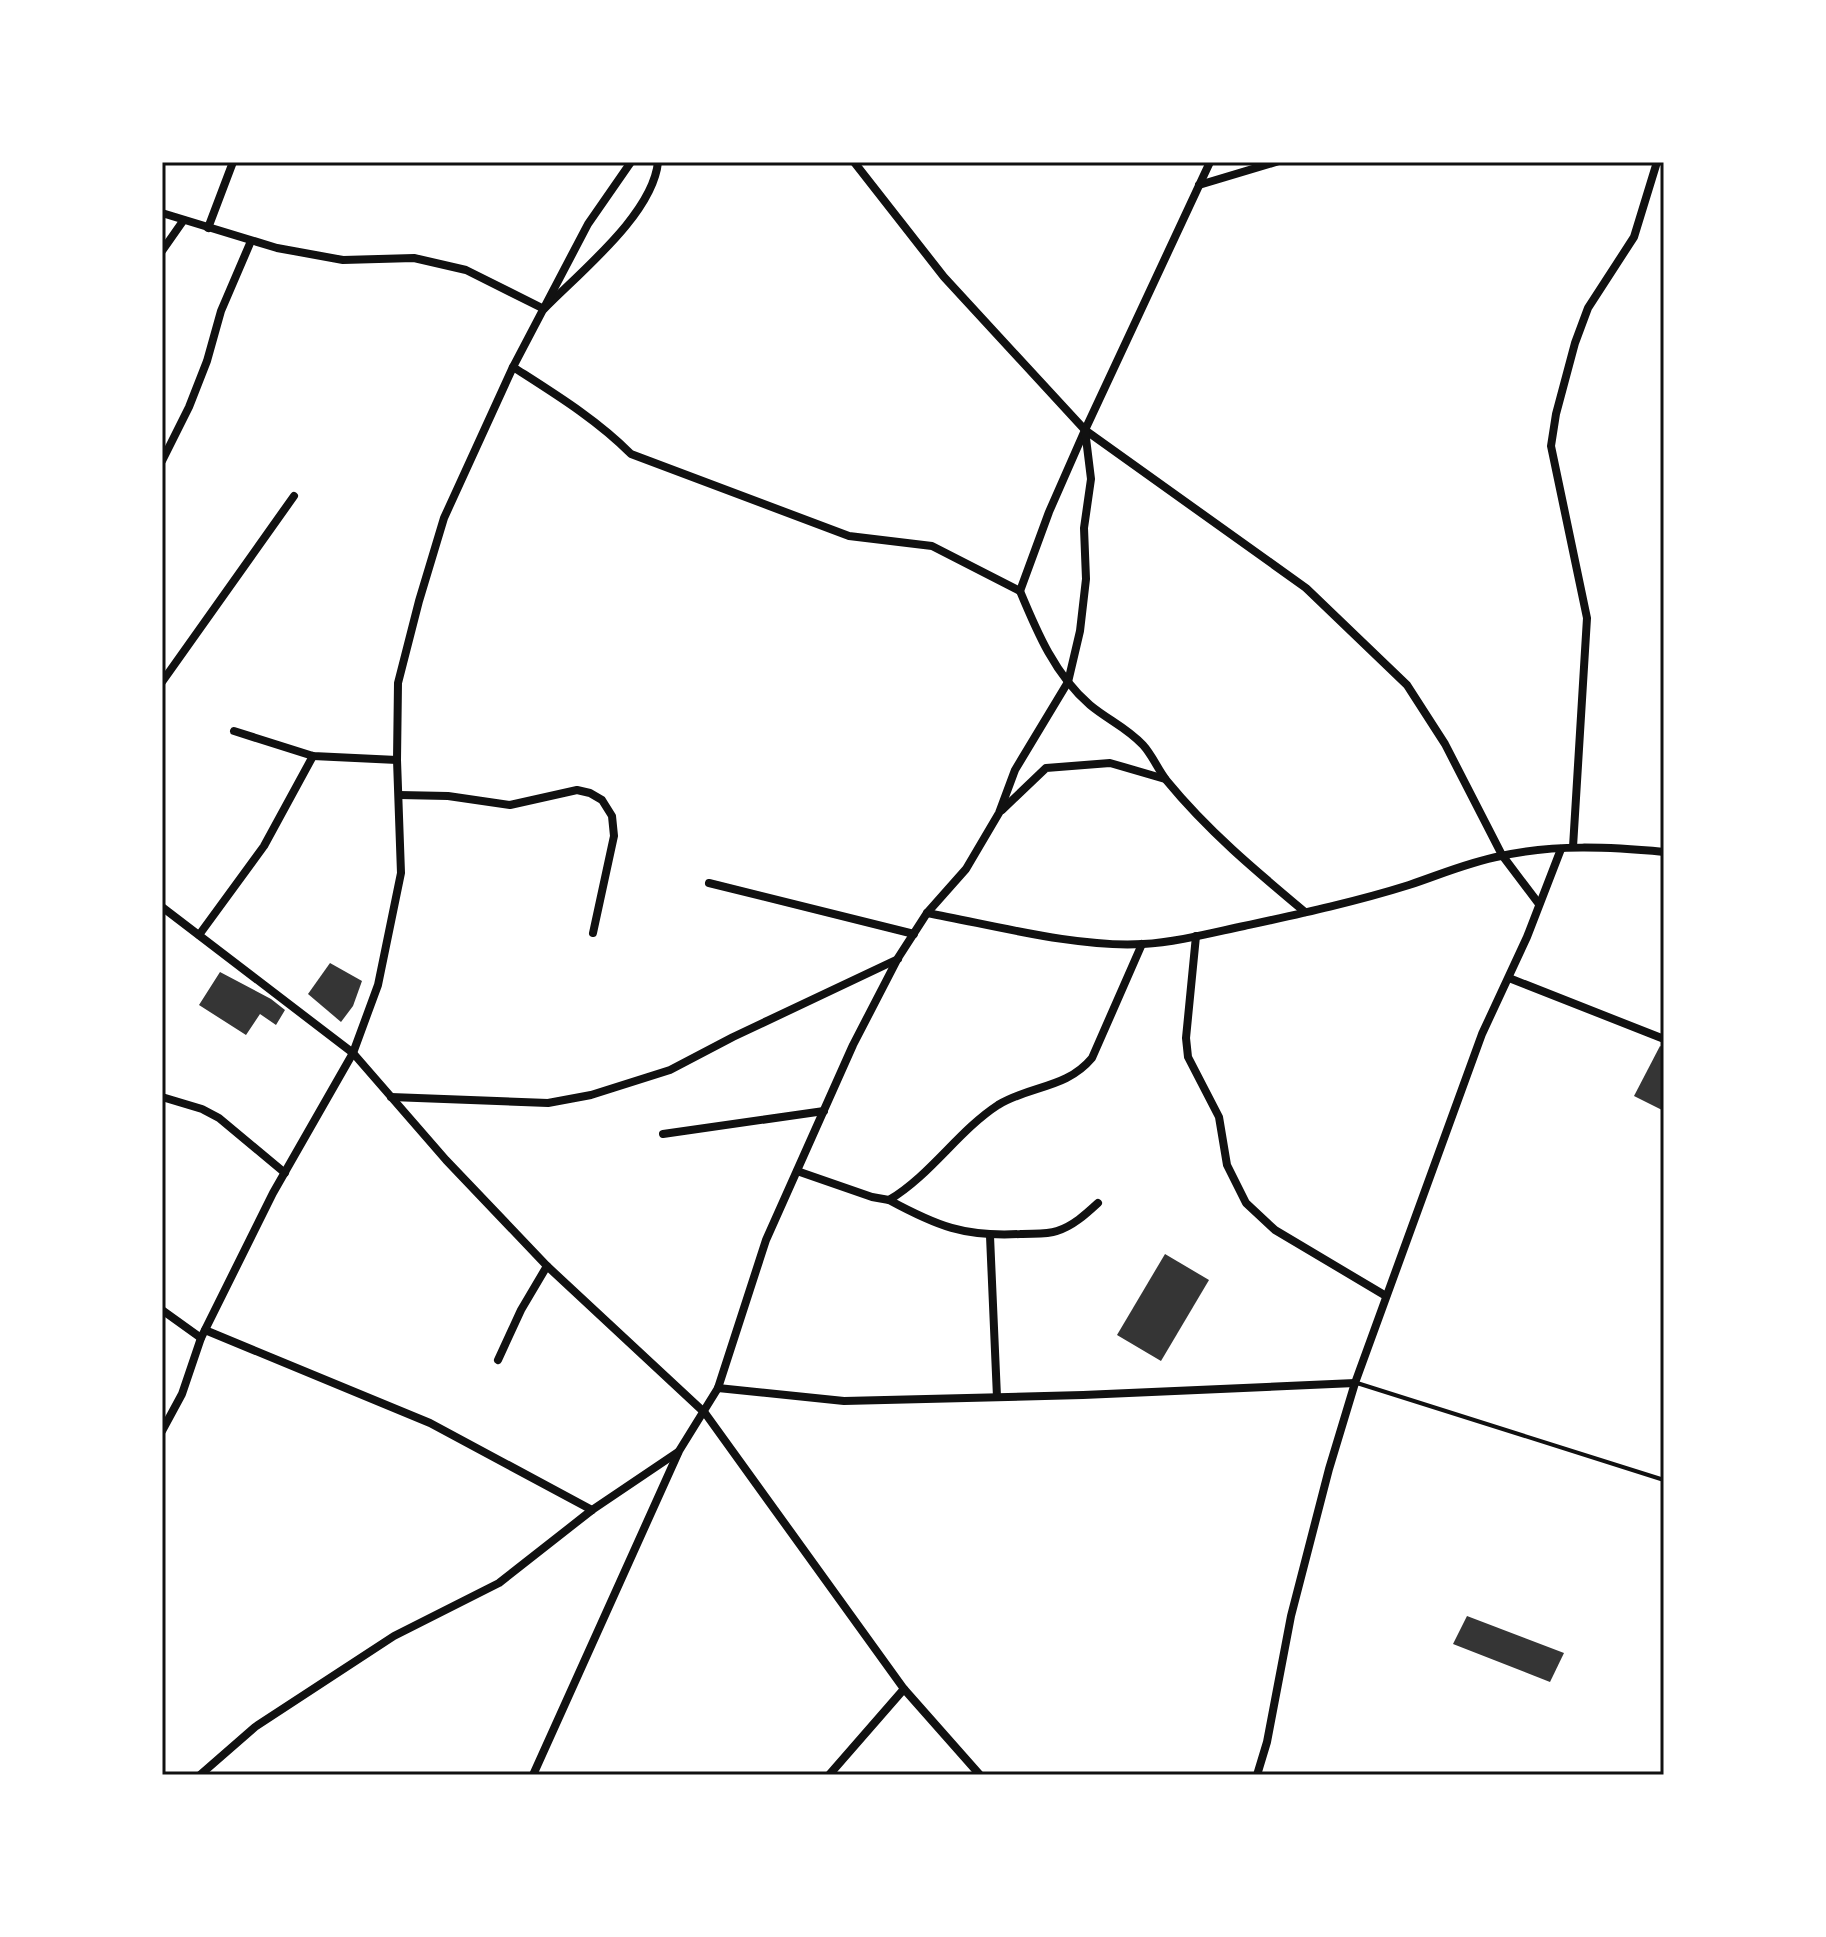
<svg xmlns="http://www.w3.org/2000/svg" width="1826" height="1937" font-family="Ubuntu,sans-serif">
	<rect width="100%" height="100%" fill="#fff"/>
	<g fill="#353535">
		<polygon points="330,963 362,981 353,1006 341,1022 308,994"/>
		<polygon points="220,972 271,999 285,1010 276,1025 260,1014 246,1035 199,1005"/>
		<polygon points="1660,1046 1664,1048 1662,1110 1634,1096"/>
		<polygon points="1165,1254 1209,1280 1161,1361 1117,1335"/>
		<polygon points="1467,1616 1564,1653 1550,1682 1453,1644"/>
	</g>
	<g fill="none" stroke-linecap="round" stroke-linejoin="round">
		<polyline stroke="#111" stroke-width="4" points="1357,1383 1664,1480"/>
		<g stroke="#111" stroke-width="8">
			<polyline points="854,162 944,277 1085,430 1306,588 1407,685 1445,744 1502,855 1539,904"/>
			<polyline points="1199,185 1276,162"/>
			<path d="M162,213L277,248L343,260L414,258L466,270L544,309C580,272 653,214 658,162"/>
			<polyline points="208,228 233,162"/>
			<polyline points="162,251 183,221"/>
			<path d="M513,367C555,394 596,419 631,454L849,536L932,546L1020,591C1037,632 1055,675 1090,705C1108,720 1126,727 1143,745C1153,756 1158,770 1167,781C1208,831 1256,871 1305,912"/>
			<polyline points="162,461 189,407 207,361 221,311 251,241"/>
			<polyline points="1020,591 1049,512 1085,430 1210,162"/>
			<polyline points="162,682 294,496"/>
			<polyline points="234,731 313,756 397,760"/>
			<polyline points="399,795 448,796 510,805 577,790 590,793 602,800 612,816 614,836 593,933"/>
			<polyline points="1002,810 1046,768 1110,763 1165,779"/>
			<polyline points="1573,847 1587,618 1551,446 1556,414 1575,343 1588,308 1634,237 1657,162"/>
			<polyline points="709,883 914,934"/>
			<polyline points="162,907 353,1053 446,1160 547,1266 705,1413 904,1689 980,1775"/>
			<path d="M927,913C993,925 1077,948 1143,944C1177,942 1211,933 1244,926C1299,914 1355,902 1409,885C1439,875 1469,862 1501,856C1554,844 1610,847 1664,852"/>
			<polyline points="199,935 264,846 313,756"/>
			<polyline points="1196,936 1186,1038 1188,1057 1219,1117 1227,1165 1246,1203 1275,1230 1386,1296"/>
			<polyline points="1509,978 1664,1039"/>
			<polyline points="162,1097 202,1109 219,1118 285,1173"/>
			<polyline points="391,1097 548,1103 591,1095 670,1070 733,1037 898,959"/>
			<polyline points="663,1134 824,1111"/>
			<path d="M797,1171L872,1197L889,1200C931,1175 958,1131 998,1105C1031,1085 1066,1089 1092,1058L1142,944"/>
			<path d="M889,1200C937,1226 964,1237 1020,1234C1032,1233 1046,1235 1057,1231C1073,1226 1086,1214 1098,1203"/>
			<polyline points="990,1236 997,1397"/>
			<polyline points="162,1310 201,1338"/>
			<polyline points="205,1330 430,1423 592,1510"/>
			<polyline points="498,1360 521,1310 547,1266"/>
			<polyline points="718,1388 844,1401 1083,1395 1355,1383"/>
			<polyline points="162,1431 182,1394 201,1338 273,1193 353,1053 378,985 401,873 397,760 398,683 419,601 444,518 513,367 588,224 631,162"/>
			<polyline points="200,1775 255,1727 394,1636 499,1583 592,1510 678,1452"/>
			<polyline points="533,1775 679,1451 718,1388 766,1240 853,1045 898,958 927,913 966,869 999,813 1015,770 1068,682 1080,631 1086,579 1084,528 1091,479 1085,430"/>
			<polyline points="829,1775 904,1689"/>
			<polyline points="1257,1775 1267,1742 1291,1616 1329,1469 1355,1383 1482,1034 1527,937 1561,849"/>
		</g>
	</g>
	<rect width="1826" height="1937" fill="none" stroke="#ffffff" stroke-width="328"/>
	<rect x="164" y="164" width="1498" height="1609" fill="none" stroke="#111" stroke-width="3"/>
</svg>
